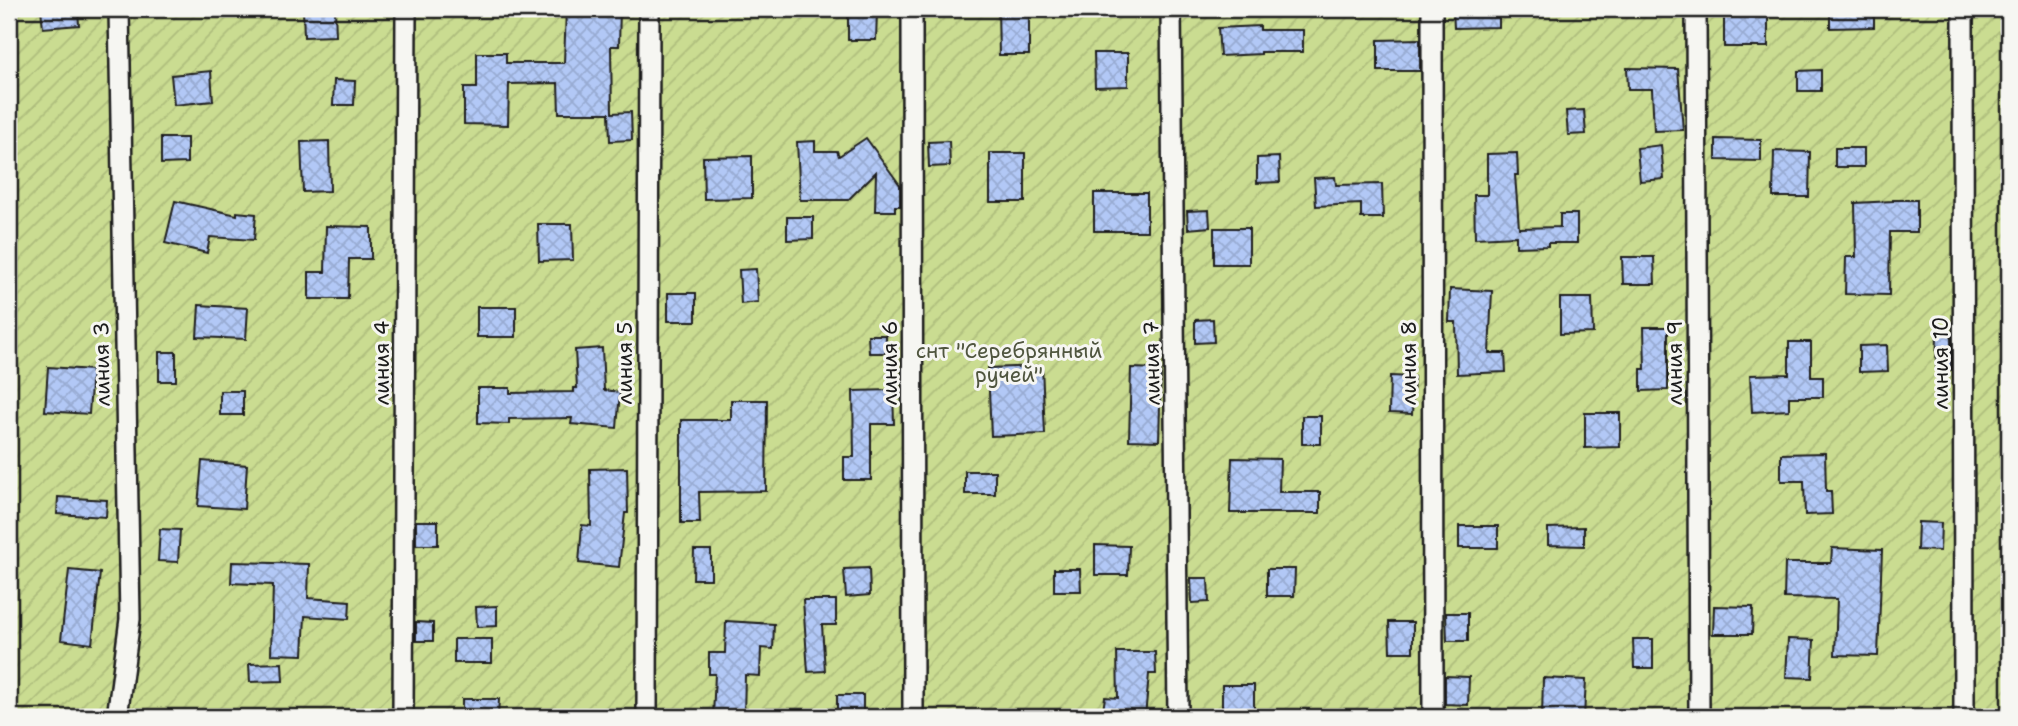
<svg xmlns="http://www.w3.org/2000/svg" width="2018" height="726" font-family="'Shantell Sans',sans-serif">
	<defs>
		<pattern id="garden-furrows" width="10" height="10" patternUnits="userSpaceOnUse" patternTransform="scale(1.75)"><rect width="10" height="10" fill="#cadc91"/><path d="M-1 1l2-2M0 10L10 0M9 11l2-2" fill="none" stroke="#adbc7c"/></pattern>
		<pattern id="building-cross-hatch" width="8" height="8" patternUnits="userSpaceOnUse" patternTransform="scale(1.75)"><rect width="8" height="8" fill="#b2c8f6"/><path d="M0 0l8 8M0 8l8-8" fill="none" stroke="#98abd2"/></pattern>
	</defs>
	<rect width="100%" height="100%" fill="#f6f6f2"/>
	<filter id="ink" filterUnits="userSpaceOnUse"><feTurbulence type="fractalNoise" baseFrequency=".0143" numOctaves="2"/><feDisplacementMap in="SourceGraphic" scale="14" xChannelSelector="R" yChannelSelector="G"/><feConvolveMatrix kernelMatrix="1 2 1 2 8 2 1 2 1" color-interpolation-filters="sRGB"/></filter>
	<g filter="url(#ink)">
		<rect fill="url(#garden-furrows)" stroke="#737c56" stroke-width="2" x="9" y="9" width="2000" height="708"/>
		<g fill="url(#building-cross-hatch)" stroke="#1c1c1c" stroke-width="2">
			<polygon points="41,9 78,9 79,25 43,28"/>
			<polygon points="303,9 335,9 336,36 304,37"/>
			<polygon points="566,9 620,9 619,46 611,46 612,113 631,112 632,140 610,141 609,113 559,113 558,83 509,84 508,125 464,124 464,88 477,88 477,53 506,53 506,63 564,63"/>
			<polygon points="998,9 1029,9 1029,55 999,55"/>
			<polygon points="1453,9 1499,9 1499,27 1454,28"/>
			<polygon points="1830,9 1874,9 1874,27 1830,28"/>
			<polygon points="848,12 877,12 876,40 848,40"/>
			<rect x="1724" y="17" width="44" height="30"/>
			<polygon points="1260,26 1260,30 1303,30 1303,52 1261,52 1261,54 1220,56 1218,28"/>
			<polygon points="1420,39 1420,71 1378,71 1378,40"/>
			<polygon points="1094,53 1128,53 1128,86 1095,87"/>
			<polygon points="1627,68 1678,69 1683,130 1654,131 1652,89 1628,89"/>
			<polygon points="1821,70 1821,91 1798,91 1798,71"/>
			<polygon points="211,71 213,101 174,105 171,75"/>
			<polygon points="334,80 355,81 354,105 333,105"/>
			<polygon points="1584,110 1586,134 1568,135 1566,111"/>
			<polygon points="161,138 187,138 187,163 161,164"/>
			<polygon points="866,138 900,185 900,206 895,206 895,211 875,211 876,172 848,200 800,200 797,142 815,141 815,151 837,151 839,156"/>
			<polygon points="1716,139 1761,140 1761,161 1716,160"/>
			<polygon points="329,141 330,191 303,192 301,142"/>
			<polygon points="949,141 950,166 929,167 928,142"/>
			<polygon points="1661,145 1664,179 1640,181 1637,148"/>
			<rect x="1835" y="148" width="29" height="19"/>
			<polygon points="1774,151 1810,152 1809,197 1773,197"/>
			<rect x="990" y="153" width="35" height="49"/>
			<polygon points="1517,153 1518,175 1515,175 1519,228 1560,227 1560,214 1577,214 1577,243 1548,243 1548,246 1516,247 1516,236 1475,238 1474,195 1487,195 1487,154"/>
			<polygon points="752,156 752,198 704,199 703,157"/>
			<polygon points="1279,157 1280,182 1257,183 1257,158"/>
			<polygon points="1335,177 1336,185 1382,184 1383,218 1361,218 1361,204 1316,206 1314,178"/>
			<rect x="1094" y="193" width="53" height="38"/>
			<polygon points="1893,200 1917,200 1917,232 1890,232 1889,295 1845,294 1846,257 1856,257 1855,203 1893,201"/>
			<polygon points="175,201 237,215 237,212 256,214 254,240 210,237 207,253 165,243"/>
			<polygon points="1209,210 1210,227 1188,229 1187,211"/>
			<polygon points="787,217 813,217 813,239 787,240"/>
			<polygon points="538,224 572,224 573,260 539,261"/>
			<polygon points="326,226 371,227 371,259 349,259 348,299 309,299 309,272 325,272"/>
			<rect x="1214" y="228" width="35" height="36"/>
			<polygon points="1622,257 1654,257 1655,284 1623,284"/>
			<polygon points="756,269 758,302 741,304 739,270"/>
			<polygon points="1450,289 1492,291 1489,353 1505,353 1506,372 1457,374 1456,322 1449,322"/>
			<rect x="668" y="293" width="28" height="28"/>
			<polygon points="1560,298 1592,298 1593,333 1560,334"/>
			<polygon points="199,305 248,308 246,339 197,337"/>
			<rect x="477" y="307" width="39" height="30"/>
			<polygon points="1213,319 1214,342 1195,343 1195,320"/>
			<polygon points="1644,327 1668,327 1668,390 1641,391 1641,369 1645,369"/>
			<polygon points="1937,334 1951,334 1951,370 1936,370"/>
			<polygon points="868,335 886,335 886,353 869,353"/>
			<polygon points="1789,342 1811,342 1811,377 1823,377 1823,397 1789,397 1789,410 1752,412 1750,375 1789,374"/>
			<polygon points="1887,345 1888,371 1859,372 1859,346"/>
			<polygon points="602,348 604,390 620,392 617,428 571,424 572,418 509,419 509,424 478,423 478,388 510,388 510,393 574,392 574,388 577,388 575,350"/>
			<rect x="159" y="352" width="17" height="29"/>
			<polygon points="1042,366 1045,434 991,436 988,368"/>
			<polygon points="48,367 92,370 89,414 45,411"/>
			<polygon points="1131,368 1161,369 1159,441 1129,440"/>
			<polygon points="1390,376 1414,377 1412,414 1389,413"/>
			<polygon points="893,390 894,424 871,424 871,480 844,480 844,457 854,457 853,391"/>
			<rect x="220" y="391" width="23" height="24"/>
			<polygon points="731,400 767,400 766,491 699,492 700,523 681,523 681,420 731,420"/>
			<polygon points="1585,413 1620,413 1620,447 1585,448"/>
			<rect x="1302" y="416" width="19" height="28"/>
			<polygon points="1825,453 1826,491 1831,491 1832,514 1805,515 1804,481 1781,481 1781,454"/>
			<polygon points="1232,458 1280,459 1279,492 1320,492 1320,513 1230,513"/>
			<polygon points="202,461 247,465 244,509 198,506"/>
			<polygon points="627,468 628,513 625,513 619,567 579,563 582,525 591,526 590,469"/>
			<rect x="965" y="471" width="30" height="23"/>
			<polygon points="58,497 107,500 106,517 57,514"/>
			<rect x="416" y="521" width="22" height="24"/>
			<polygon points="1918,522 1941,523 1940,551 1917,550"/>
			<rect x="1459" y="526" width="39" height="22"/>
			<polygon points="1584,527 1584,546 1548,545 1548,528"/>
			<polygon points="160,529 180,530 178,562 158,561"/>
			<polygon points="1095,545 1129,546 1128,575 1095,575"/>
			<polygon points="1832,548 1882,550 1878,656 1835,655 1837,599 1784,598 1785,563 1831,563"/>
			<polygon points="694,550 711,550 711,579 693,579"/>
			<polygon points="232,562 309,564 308,598 350,601 349,619 305,616 303,655 271,654 273,585 231,583"/>
			<polygon points="869,568 870,595 846,597 844,569"/>
			<polygon points="1054,569 1080,569 1081,591 1054,591"/>
			<polygon points="1267,569 1295,569 1294,596 1267,596"/>
			<polygon points="69,570 100,573 92,644 61,640"/>
			<polygon points="1191,578 1208,578 1209,602 1192,603"/>
			<polygon points="803,600 836,600 836,625 822,625 825,671 808,672"/>
			<polygon points="497,606 497,626 477,627 476,607"/>
			<polygon points="1714,606 1753,607 1752,634 1713,634"/>
			<polygon points="1446,613 1468,613 1468,641 1447,641"/>
			<polygon points="726,621 774,624 773,649 761,648 760,676 745,675 744,717 713,717 715,674 709,674 709,653 725,653"/>
			<polygon points="416,622 433,623 433,641 416,641"/>
			<polygon points="1389,622 1413,622 1413,652 1390,652"/>
			<rect x="454" y="639" width="38" height="24"/>
			<polygon points="1633,639 1653,639 1653,668 1634,668"/>
			<polygon points="1788,639 1814,640 1812,678 1786,677"/>
			<polygon points="1117,652 1155,652 1156,674 1149,674 1145,717 1102,717 1105,697 1118,698"/>
			<polygon points="282,663 283,681 250,682 249,664"/>
			<polygon points="1445,676 1469,677 1468,705 1445,704"/>
			<polygon points="1543,678 1586,680 1584,717 1542,717"/>
			<rect x="1222" y="685" width="32" height="24"/>
			<rect x="837" y="695" width="26" height="22"/>
			<polygon points="462,699 499,699 498,717 462,717"/>
		</g>
		<g fill="none" stroke-linecap="round" stroke-linejoin="round">
			<g stroke="#1c1c1c" stroke-width="24">
				<g id="street">
					<polyline points="912,9 913,717"/>
					<polyline points="1171,9 1178,717"/>
					<polyline points="1432,9 1433,717"/>
					<polyline points="1696,9 1699,717"/>
					<polyline points="1963,9 1964,717"/>
					<polyline points="117,717 130,619 119,9"/>
					<polyline points="403,717 406,9"/>
					<polyline points="647,717 649,9"/>
				</g>
			</g>
			<use href="#street" stroke="#f6f6f2" stroke-width="19"/>
		</g>
	</g>
	<g text-anchor="middle" dominant-baseline="central" stroke-width="6" stroke-linejoin="round" paint-order="stroke">
		<g font-size="21" fill="#50563f" stroke="#f6f6f2">
			<text x="1009" y="351">снт "Серебрянный<tspan x="1009" dy="24">ручей"</tspan></text>
		</g>
		<g font-size="21" fill="#1c1c1c" stroke="#f6f6f2">
			<text transform="translate(382 363) rotate(-90)">линия 4</text>
			<text transform="translate(625 363) rotate(-90)">линия 5</text>
			<text transform="translate(890 363) rotate(-90)">линия 6</text>
			<text transform="translate(1152 363) rotate(-91)">линия 7</text>
			<text transform="translate(1409 363) rotate(-90)">линия 8</text>
			<text transform="translate(1675 363) rotate(-90)">линия 9</text>
			<text transform="translate(1941 363) rotate(-90)">линия 10</text>
			<text transform="translate(102 364) rotate(-91)">линия 3</text>
		</g>
	</g>
	<rect width="2018" height="726" fill="none" stroke="#f6f6f2" stroke-width="35"/>
	<rect x="18" y="18" width="1983" height="691" fill="none" stroke="#1c1c1c" stroke-width="2.5" filter="url(#ink)"/>
</svg>
